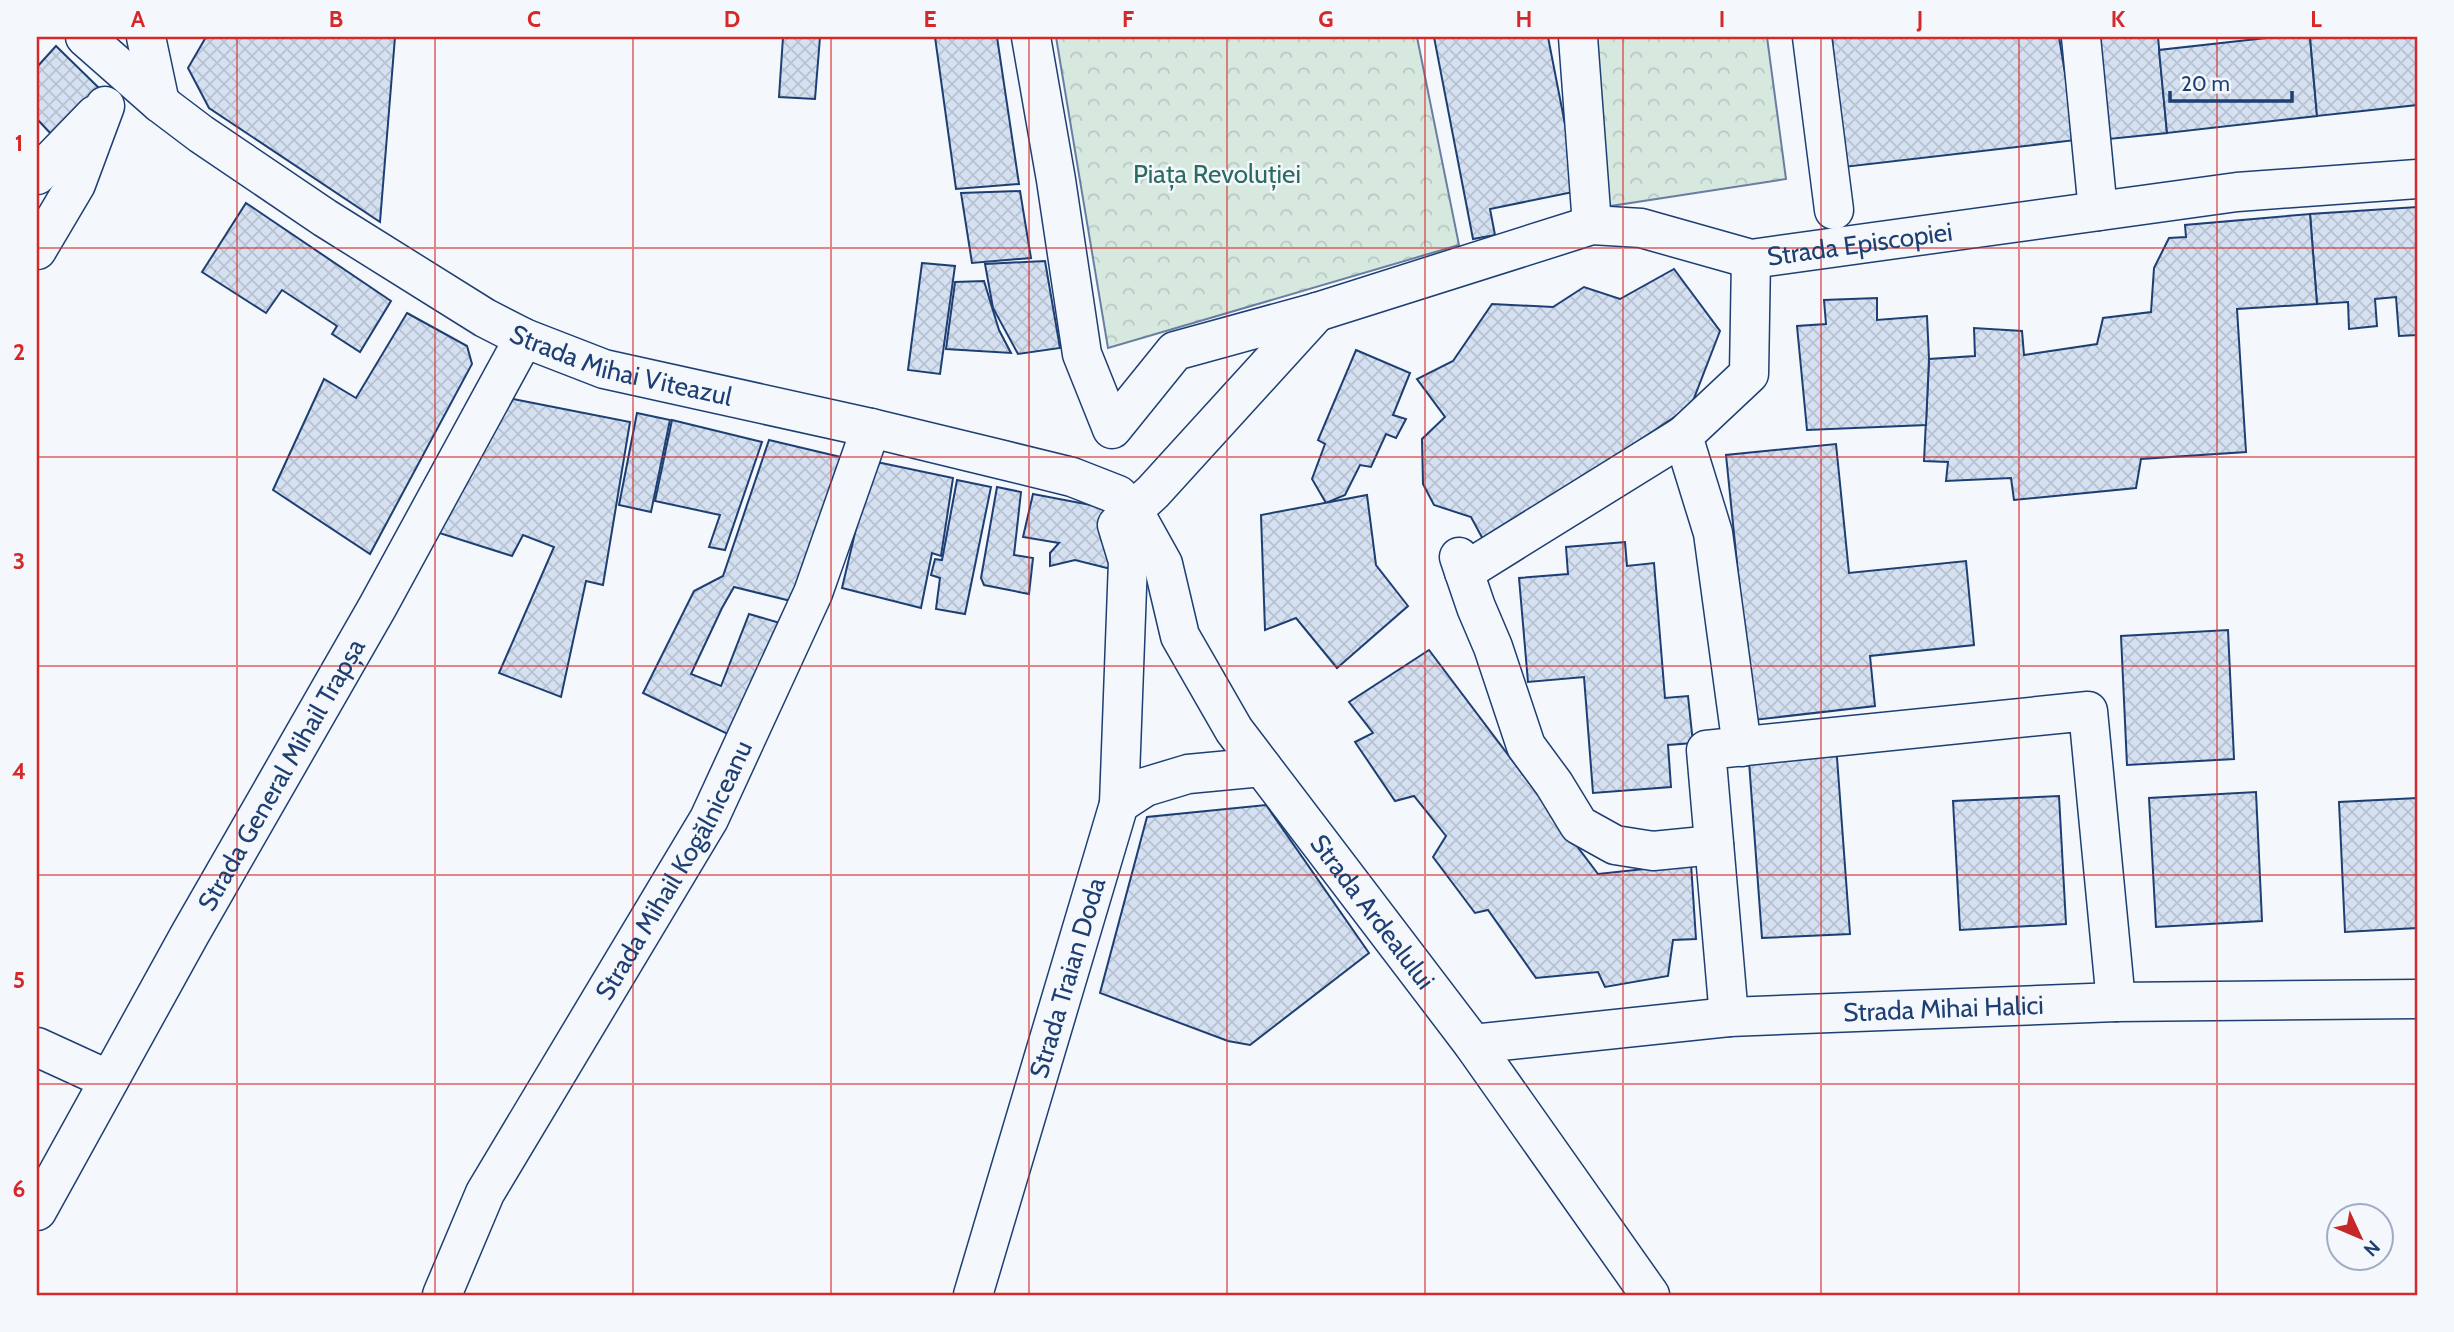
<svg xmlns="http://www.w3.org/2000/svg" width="2454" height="1332" font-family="Cabin,sans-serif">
	<defs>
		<pattern id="park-crowns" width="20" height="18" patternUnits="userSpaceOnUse" patternTransform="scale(1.75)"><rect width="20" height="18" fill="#d7e8df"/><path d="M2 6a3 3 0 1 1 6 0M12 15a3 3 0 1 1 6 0" fill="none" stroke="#b8c8c3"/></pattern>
		<pattern id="building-cross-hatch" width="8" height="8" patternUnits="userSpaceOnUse" patternTransform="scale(1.75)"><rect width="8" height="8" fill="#d5e0f0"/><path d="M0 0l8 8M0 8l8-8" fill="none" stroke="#b6c1d1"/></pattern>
	</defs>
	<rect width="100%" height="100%" fill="#f4f7fb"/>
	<g fill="url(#park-crowns)" stroke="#687fa3" stroke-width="2">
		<polygon points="1056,37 1417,37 1459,245 1108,348"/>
		<polygon points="1586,37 1767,37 1786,179 1604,207"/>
	</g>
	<g fill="url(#building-cross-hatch)" stroke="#1d3f73" stroke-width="2">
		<polygon points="206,37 395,37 380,222 209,108 188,68"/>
		<polygon points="783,37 820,37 815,99 779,97"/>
		<polygon points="935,37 997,37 1019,184 956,189"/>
		<polygon points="1434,37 1548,37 1578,191 1490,209 1495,235 1473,239"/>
		<polygon points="1832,37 2059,37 2076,140 1844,167"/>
		<polygon points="2099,37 2158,37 2167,133 2109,139"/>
		<polygon points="2275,37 2310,37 2317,116 2167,133 2159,50"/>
		<polygon points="2310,37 2417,37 2417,105 2317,116"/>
		<polygon points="56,46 100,89 53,136 37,119 37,67"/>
		<polygon points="1020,191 1031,258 972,263 961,193"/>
		<polygon points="246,203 391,301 360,352 332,334 337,326 282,290 266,313 202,272"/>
		<polygon points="2417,207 2417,335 2399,336 2396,297 2375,299 2377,326 2349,329 2348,302 2317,304 2310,214"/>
		<polygon points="2310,214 2317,304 2237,309 2246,452 2141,459 2136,488 2014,500 2011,478 1946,481 1948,462 1924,461 1929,359 1975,356 1974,328 2022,331 2024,355 2097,344 2103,318 2151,312 2154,268 2169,238 2186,237 2185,225"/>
		<polygon points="1045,261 1060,348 1018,354 993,308 985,264"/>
		<polygon points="922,263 955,266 940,374 908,370"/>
		<polygon points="1674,269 1720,331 1691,406 1485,543 1471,517 1434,505 1423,484 1422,439 1445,417 1417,379 1453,361 1492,304 1553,307 1584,287 1620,299"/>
		<polygon points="984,281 999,330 1011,353 946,349 955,282"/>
		<polygon points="1877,298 1877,320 1927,316 1929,359 1926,425 1807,430 1797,326 1826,324 1824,300"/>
		<polygon points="407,313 467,346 472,364 370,554 273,490 324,379 356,398"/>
		<polygon points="1356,350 1410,373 1393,415 1406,419 1396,438 1386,434 1371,467 1360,465 1345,495 1326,503 1312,479 1325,444 1318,440"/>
		<polygon points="513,399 630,422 603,585 586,581 561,697 499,673 554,547 523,535 512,556 433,531"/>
		<polygon points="637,413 670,420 651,512 619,505"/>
		<polygon points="672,420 762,442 725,550 709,547 720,515 655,501"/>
		<polygon points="769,440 849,459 791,601 734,587 722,608 691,674 721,686 749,614 790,626 740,740 643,693 694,591 723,576"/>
		<polygon points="1836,444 1849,573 1966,561 1974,645 1870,656 1875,706 1753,720 1726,455"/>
		<polygon points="872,461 953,478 941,556 932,553 921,608 842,588"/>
		<polygon points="957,480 991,487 965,614 936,609 940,578 931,575 935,559 942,560"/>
		<polygon points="997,487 1021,492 1014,555 1033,558 1029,594 984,585 981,578"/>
		<polygon points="1033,494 1117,510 1111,569 1075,560 1050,566 1050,553 1059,543 1023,537"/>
		<polygon points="1367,495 1376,565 1408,606 1337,668 1296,618 1265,630 1261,515"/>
		<polygon points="1625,542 1627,566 1654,563 1665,698 1688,696 1693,743 1668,745 1671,787 1593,793 1584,677 1528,682 1519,578 1568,574 1566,547"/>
		<polygon points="2228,630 2234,759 2127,765 2121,636"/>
		<polygon points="1429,650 1598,874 1691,864 1696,939 1673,940 1668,976 1605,987 1598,972 1536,978 1488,910 1475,913 1433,857 1446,836 1414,796 1395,801 1355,742 1373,733 1349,702"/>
		<polygon points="1836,744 1850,934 1762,938 1748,748"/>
		<polygon points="2256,792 2262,921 2156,927 2149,798"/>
		<polygon points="2059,796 2066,924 1960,930 1953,801"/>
		<polygon points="2417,798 2417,928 2345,932 2339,802"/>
		<polygon points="1266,805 1369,953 1250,1045 1228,1041 1100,993 1147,817"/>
	</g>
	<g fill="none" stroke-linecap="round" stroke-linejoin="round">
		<g stroke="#1d3f73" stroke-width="41">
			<g id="minor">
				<path id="s1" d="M1031,37L1056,180L1082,354L1112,429L1175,351L1317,312L1592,225L1641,228L1751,259L2237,192L2417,179"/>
				<polyline points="1578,37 1592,225"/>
				<polyline points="1812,37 1834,210"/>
				<polyline points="2081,37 2098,211"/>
				<polyline points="37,175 95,115"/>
				<polyline points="37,250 76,184 105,106"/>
				<polyline points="1459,557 1476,607 1493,647 1526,746 1554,784 1579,825 1615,845 1653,851 1714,845"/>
				<polyline points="1464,572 1683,436"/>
				<polyline points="1742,747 1713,533 1683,436 1749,374 1751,259"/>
				<polyline points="1119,804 1128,561 1117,525 1153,492 1317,312"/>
				<polyline points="1729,1017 1706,750 2088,711 2116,1002"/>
				<path id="s2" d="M1473,1044L1729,1017L2116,1002L2417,999"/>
				<polyline points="37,1047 109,1080"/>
				<path id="s3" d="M37,1211L190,934L378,606L524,338"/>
				<path id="s4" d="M442,1295L485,1193L709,819L813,593L871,428"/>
			</g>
		</g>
		<g stroke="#1d3f73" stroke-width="41">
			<g id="major">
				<path id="s5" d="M85,37L160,103L201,134L325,218L485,318L524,338L604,369L871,428L1003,460L1072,477L1118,495L1133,510L1163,564L1180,636L1234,730L1473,1044L1650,1295"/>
				<polyline points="146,37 160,103"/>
				<path id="s6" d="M973,1295L1119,804L1145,787L1188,774L1262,767"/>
			</g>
		</g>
		<use href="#minor" stroke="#f4f7fb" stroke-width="38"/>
		<use href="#major" stroke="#f4f7fb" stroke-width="38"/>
	</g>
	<path fill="none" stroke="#d62828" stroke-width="2" stroke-opacity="0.55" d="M237,37V1295M435,37V1295M633,37V1295M831,37V1295M1029,37V1295M1227,37V1295M1425,37V1295M1623,37V1295M1821,37V1295M2019,37V1295M2217,37V1295M37,248H2417M37,457H2417M37,666H2417M37,875H2417M37,1084H2417"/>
	<g text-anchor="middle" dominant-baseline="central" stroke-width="5" stroke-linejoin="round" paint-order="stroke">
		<g font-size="26" fill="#2c6c60" stroke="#f4f7fb">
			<text x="1217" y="174">Piața Revoluției</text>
		</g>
		<g font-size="26" fill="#1d3f73" stroke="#f4f7fb">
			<text stroke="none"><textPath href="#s1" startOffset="1211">Strada Episcopiei</textPath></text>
			<text stroke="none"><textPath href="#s5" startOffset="635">Strada Mihai Viteazul</textPath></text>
			<text stroke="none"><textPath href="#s3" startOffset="500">Strada General Mihail Trapșa</textPath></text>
			<text stroke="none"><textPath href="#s4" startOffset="485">Strada Mihail Kogălniceanu</textPath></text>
			<text stroke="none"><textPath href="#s5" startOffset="1643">Strada Ardealului</textPath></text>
			<text stroke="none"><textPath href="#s6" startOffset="331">Strada Traian Doda</textPath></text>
			<text stroke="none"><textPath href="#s2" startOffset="472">Strada Mihai Halici</textPath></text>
		</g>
	</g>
	<rect width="2454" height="1332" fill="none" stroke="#f4f7fb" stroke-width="77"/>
	<g transform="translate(2360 1237) rotate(134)"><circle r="33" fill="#f4f7fb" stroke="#9eadc5" stroke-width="2"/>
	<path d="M0-5L12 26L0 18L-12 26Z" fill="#c62828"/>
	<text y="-10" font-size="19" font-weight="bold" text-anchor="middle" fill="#1d3f73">N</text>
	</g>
	<path d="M2170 91v10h122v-10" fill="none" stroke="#1d3f73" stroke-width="3.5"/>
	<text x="2181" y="91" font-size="21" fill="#1d3f73" stroke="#f4f7fb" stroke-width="5" paint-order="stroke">20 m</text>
	<rect x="38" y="38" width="2378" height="1256" fill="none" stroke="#d62828" stroke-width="2.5"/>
	<g font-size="23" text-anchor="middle" font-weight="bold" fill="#d62828">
		<text x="138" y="27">A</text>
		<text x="336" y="27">B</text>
		<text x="534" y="27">C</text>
		<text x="732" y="27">D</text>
		<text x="930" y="27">E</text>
		<text x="1128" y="27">F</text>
		<text x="1326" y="27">G</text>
		<text x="1524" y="27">H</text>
		<text x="1722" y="27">I</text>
		<text x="1920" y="27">J</text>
		<text x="2118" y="27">K</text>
		<text x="2316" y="27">L</text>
		<text x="19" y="151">1</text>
		<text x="19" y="360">2</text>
		<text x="19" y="569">3</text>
		<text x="19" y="779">4</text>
		<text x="19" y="988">5</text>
		<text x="19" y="1197">6</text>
	</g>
</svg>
